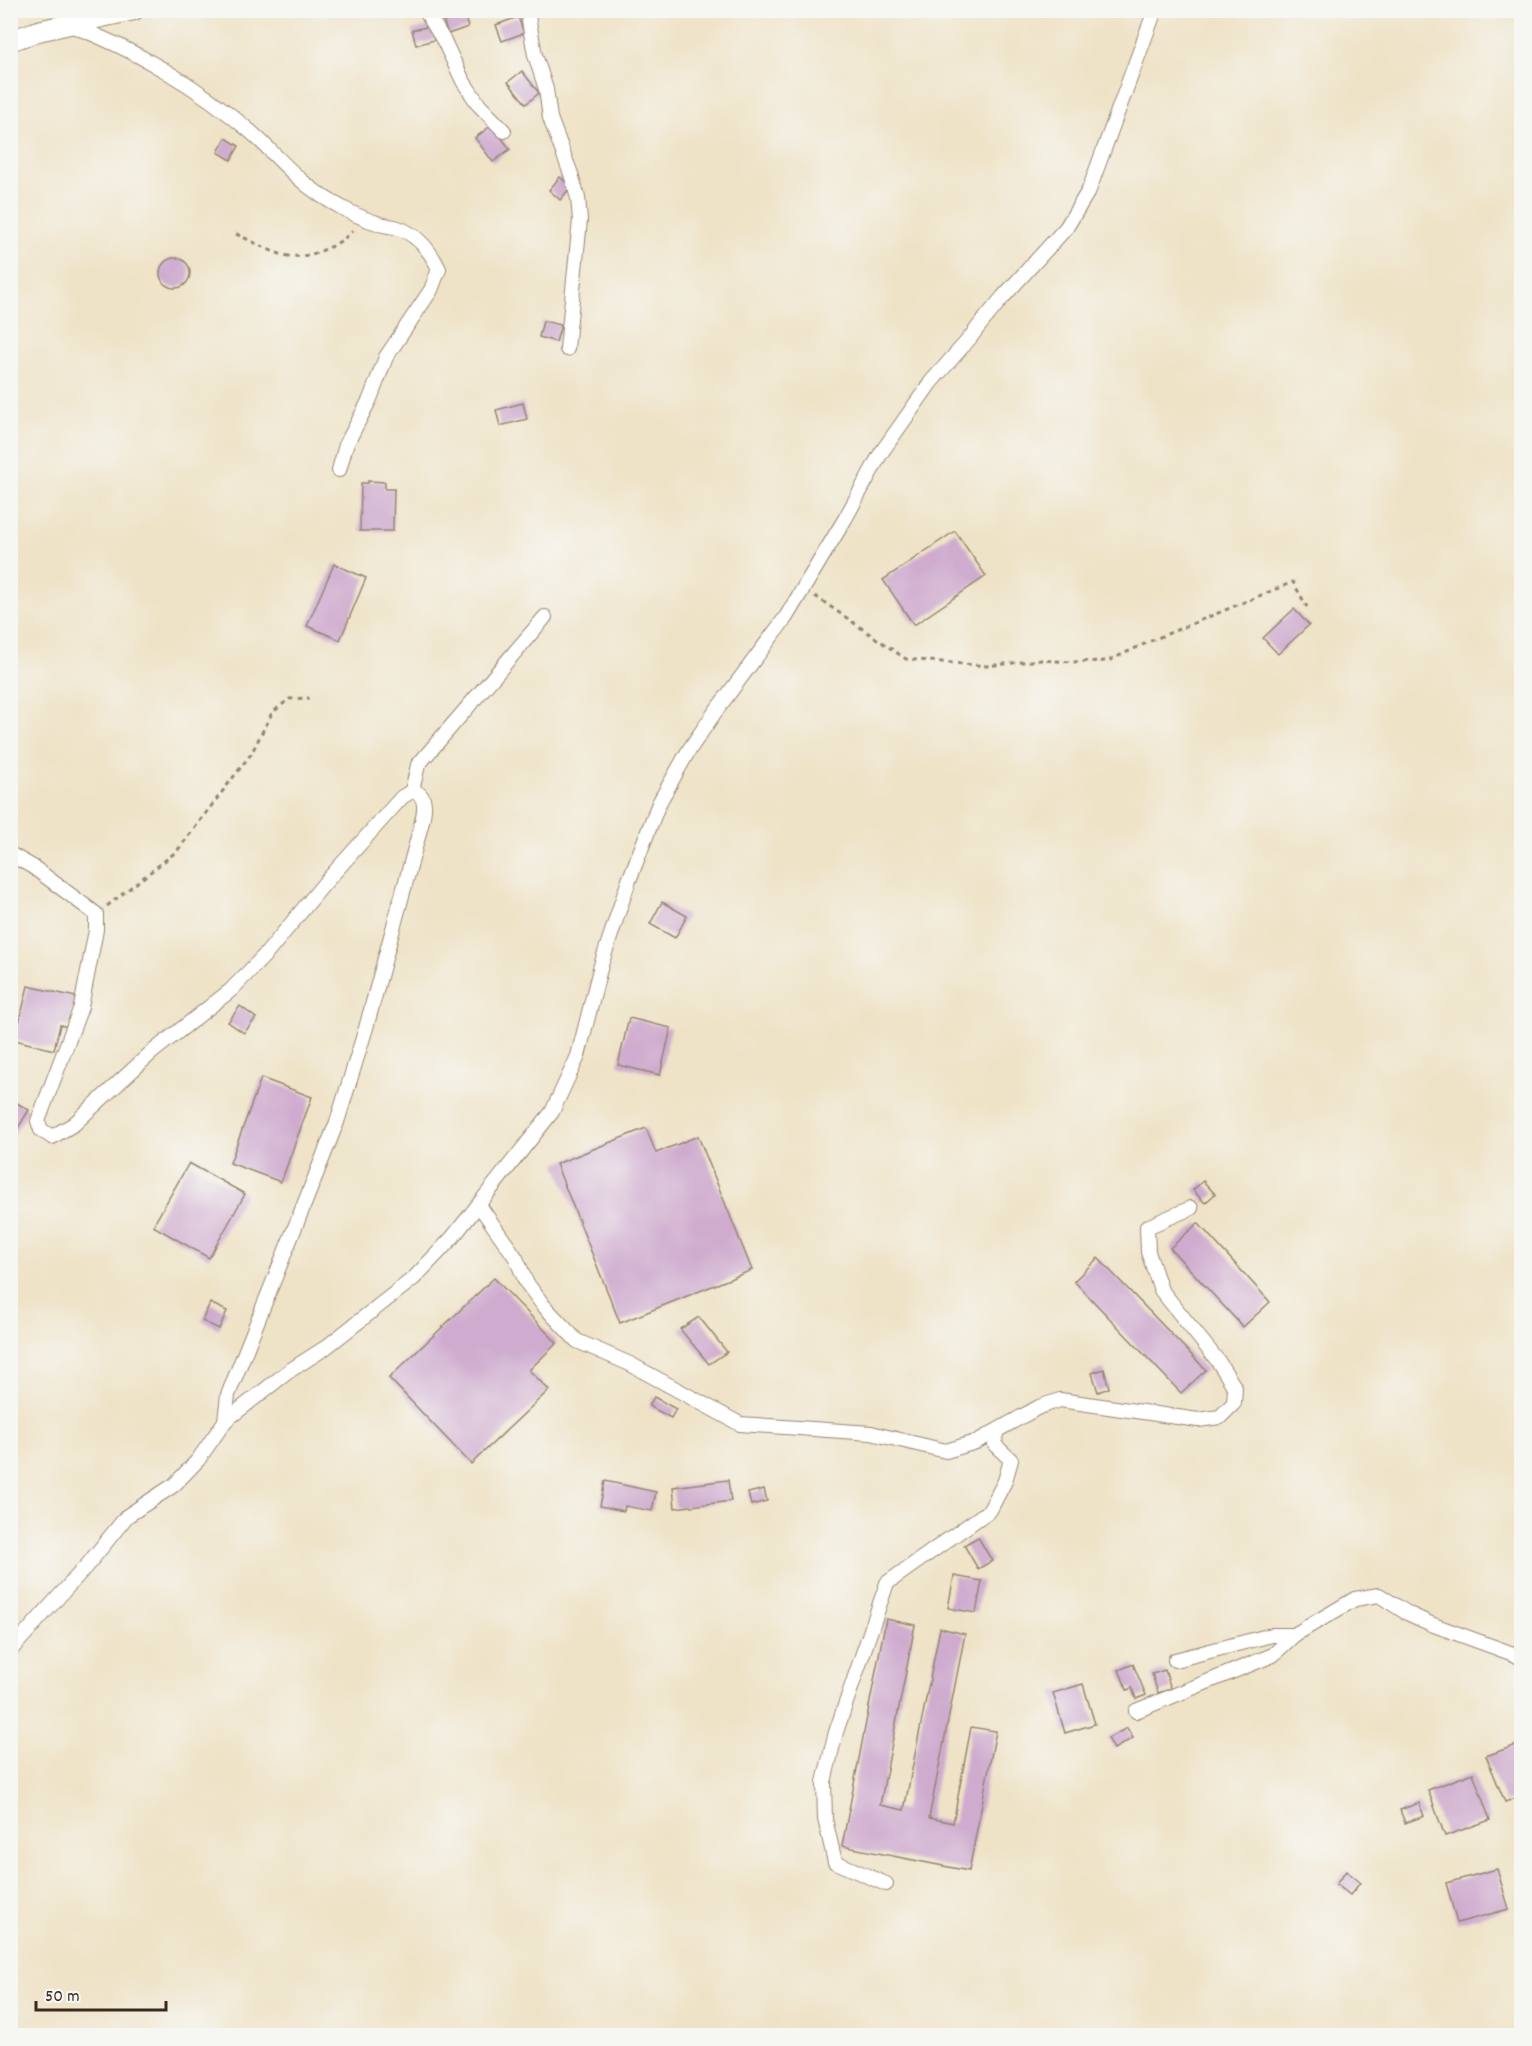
<svg xmlns="http://www.w3.org/2000/svg" width="1532" height="2046" font-family="Dekko,sans-serif">
	<rect width="100%" height="100%" fill="#f6f6f2"/>
	<filter id="ink" filterUnits="userSpaceOnUse"><feTurbulence type="fractalNoise" baseFrequency=".0167" numOctaves="2"/><feDisplacementMap in="SourceGraphic" scale="12" xChannelSelector="R" yChannelSelector="G"/><feConvolveMatrix kernelMatrix="1 2 1 2 8 2 1 2 1" color-interpolation-filters="sRGB"/></filter>
	<filter id="wash" filterUnits="userSpaceOnUse"><feTurbulence type="fractalNoise" baseFrequency=".008" numOctaves="4" result="noise"/><feDisplacementMap in="SourceGraphic" scale="24" xChannelSelector="R" yChannelSelector="G"/><feGaussianBlur stdDeviation="1.35" result="paint"/><feColorMatrix in="noise" values="0 0 0 0 0 0 0 0 0 0 0 0 0 0 0 0 0 1.4 0 .05"/><feComposite in="paint" operator="in"/></filter>
	<g filter="url(#wash)">
		<rect width="100%" height="100%" fill="#efe3c7"/>
		<g id="blocks">
			<g fill="#cfaccf">
				<polygon points="452,10 462,10 468,27 448,34 441,14"/>
				<polygon points="518,17 524,33 502,41 496,25"/>
				<polygon points="431,26 434,40 416,45 412,30"/>
				<polygon points="522,71 539,93 526,104 508,82"/>
				<polygon points="492,125 510,149 493,162 475,138"/>
				<polygon points="226,138 239,146 231,160 218,152"/>
				<polygon points="560,177 571,187 560,200 549,190"/>
				<circle cx="175" cy="273" r="15"/>
				<polygon points="543,321 561,325 556,342 539,337"/>
				<polygon points="523,403 527,419 500,426 496,410"/>
				<polygon points="368,481 385,482 385,489 394,489 393,531 360,531 361,483 368,483"/>
				<polygon points="955,531 986,576 914,625 883,580"/>
				<polygon points="334,564 366,578 340,640 307,626"/>
				<polygon points="1294,609 1309,625 1278,654 1263,638"/>
				<polygon points="662,902 687,916 675,938 650,924"/>
				<polygon points="28,986 76,997 69,1027 60,1025 54,1050 15,1040"/>
				<polygon points="240,1006 256,1018 244,1033 228,1022"/>
				<polygon points="629,1018 671,1028 660,1075 618,1065"/>
				<polygon points="261,1078 312,1097 281,1182 230,1163"/>
				<polygon points="10,1099 29,1110 10,1141"/>
				<polygon points="646,1128 656,1153 698,1136 752,1270 620,1323 556,1164"/>
				<polygon points="189,1163 245,1194 209,1258 153,1226"/>
				<polygon points="1203,1181 1215,1194 1205,1203 1193,1190"/>
				<polygon points="1198,1223 1270,1302 1243,1327 1170,1248"/>
				<polygon points="1098,1258 1206,1370 1181,1393 1074,1281"/>
				<polygon points="494,1278 557,1343 529,1370 549,1390 471,1464 389,1378"/>
				<polygon points="210,1303 227,1311 219,1329 202,1321"/>
				<polygon points="699,1317 727,1352 709,1364 680,1329"/>
				<polygon points="1104,1369 1109,1388 1098,1392 1092,1373"/>
				<polygon points="654,1397 676,1409 671,1418 649,1406"/>
				<polygon points="728,1480 731,1501 675,1508 673,1487"/>
				<polygon points="605,1481 656,1492 652,1511 625,1506 624,1511 600,1506"/>
				<polygon points="764,1489 767,1501 751,1505 748,1493"/>
				<polygon points="978,1537 992,1561 978,1569 964,1545"/>
				<polygon points="954,1576 982,1581 976,1613 948,1608"/>
				<polygon points="886,1619 915,1625 880,1805 904,1810 940,1628 965,1634 929,1818 953,1823 971,1727 996,1731 969,1871 842,1846"/>
				<polygon points="1133,1664 1146,1695 1136,1699 1132,1688 1127,1690 1119,1670"/>
				<polygon points="1165,1670 1171,1689 1158,1693 1152,1674"/>
				<polygon points="1083,1684 1095,1724 1065,1733 1053,1693"/>
				<polygon points="1127,1728 1133,1738 1114,1749 1108,1738"/>
				<polygon points="1522,1743 1522,1796 1505,1802 1486,1756"/>
				<polygon points="1473,1773 1490,1820 1445,1836 1428,1790"/>
				<polygon points="1419,1803 1424,1816 1405,1823 1400,1810"/>
				<polygon points="1497,1869 1509,1909 1457,1923 1446,1883"/>
				<polygon points="1346,1871 1360,1883 1350,1895 1336,1884"/>
			</g>
		</g>
	</g>
	<g filter="url(#ink)">
		<use href="#blocks" fill-opacity="0" stroke="#958672" stroke-width="1.5"/>
		<g fill="none" stroke-linecap="round" stroke-linejoin="round">
			<g stroke="#958672" stroke-width="16">
				<g id="street">
					<polyline points="425,10 444,41 463,81 479,105 504,131"/>
					<polyline points="527,10 535,55 546,89 550,118 571,174 578,198 580,220 567,349"/>
					<path d="M70,25C133,48 200,88 251,132C278,156 298,183 330,201C345,210 363,219 380,224C386,226 392,226 398,228C418,235 430,250 439,269L431,290L386,357L370,399L346,445L339,470"/>
					<polyline points="412,791 418,765 545,617"/>
					<path d="M10,854L33,867L96,914V930L81,1007L38,1121L41,1130L52,1137L74,1124L151,1053L231,990L267,953L323,885L402,797L412,791C433,795 421,823 418,837L366,1028L337,1122L228,1395L225,1421"/>
					<polyline points="479,1205 516,1258 526,1282 543,1305 577,1341 630,1364 740,1424 871,1433 946,1451 976,1442 1039,1407 1060,1400 1198,1420 1220,1417 1234,1403 1235,1388 1218,1361 1161,1290 1148,1252 1147,1227 1191,1208"/>
					<polyline points="10,1651 89,1563 127,1516 174,1485 198,1460 225,1421 289,1371 325,1348 414,1278 452,1238 552,1112 578,1056 601,965 628,883 659,803 689,750 715,712 786,617 845,519 881,453 931,382 970,338 979,326 1003,297 1066,228 1089,190 1155,10"/>
					<polyline points="1175,1660 1272,1635 1294,1635"/>
					<polyline points="1136,1711 1273,1655 1294,1635 1355,1599 1379,1595 1407,1613 1431,1624 1516,1655 1522,1659"/>
					<polyline points="886,1884 835,1862 825,1819 824,1782 836,1732 887,1583 990,1510 1005,1481 1011,1460 995,1445 996,1432"/>
				</g>
			</g>
			<g stroke="#958672" stroke-width="22">
				<polyline id="secondary" points="10,41 38,31 134,10"/>
			</g>
			<g stroke="#958672" stroke-width="3" stroke-dasharray="4.5 4.5" stroke-linecap="butt">
				<path d="M236,234C250,240 265,249 280,254C302,262 338,248 353,230"/>
				<polyline points="815,596 906,659 987,666 1041,660 1071,662 1108,661 1155,639 1293,582 1307,607"/>
				<polyline points="107,906 177,851 251,754 272,713 289,699 309,698"/>
			</g>
			<use href="#street" stroke="#fff" stroke-width="14"/>
			<use href="#secondary" stroke="#fff" stroke-width="20"/>
		</g>
	</g>
	<rect width="1532" height="2046" fill="none" stroke="#f6f6f2" stroke-width="36"/>
	<path d="M36 2001v9h130v-9" fill="none" stroke="#3b2a1e" stroke-width="3"/>
	<text x="45" y="2001" font-size="18" fill="#3b2a1e" stroke="#f6f6f2" stroke-width="4.5" paint-order="stroke">50 m</text>
</svg>
